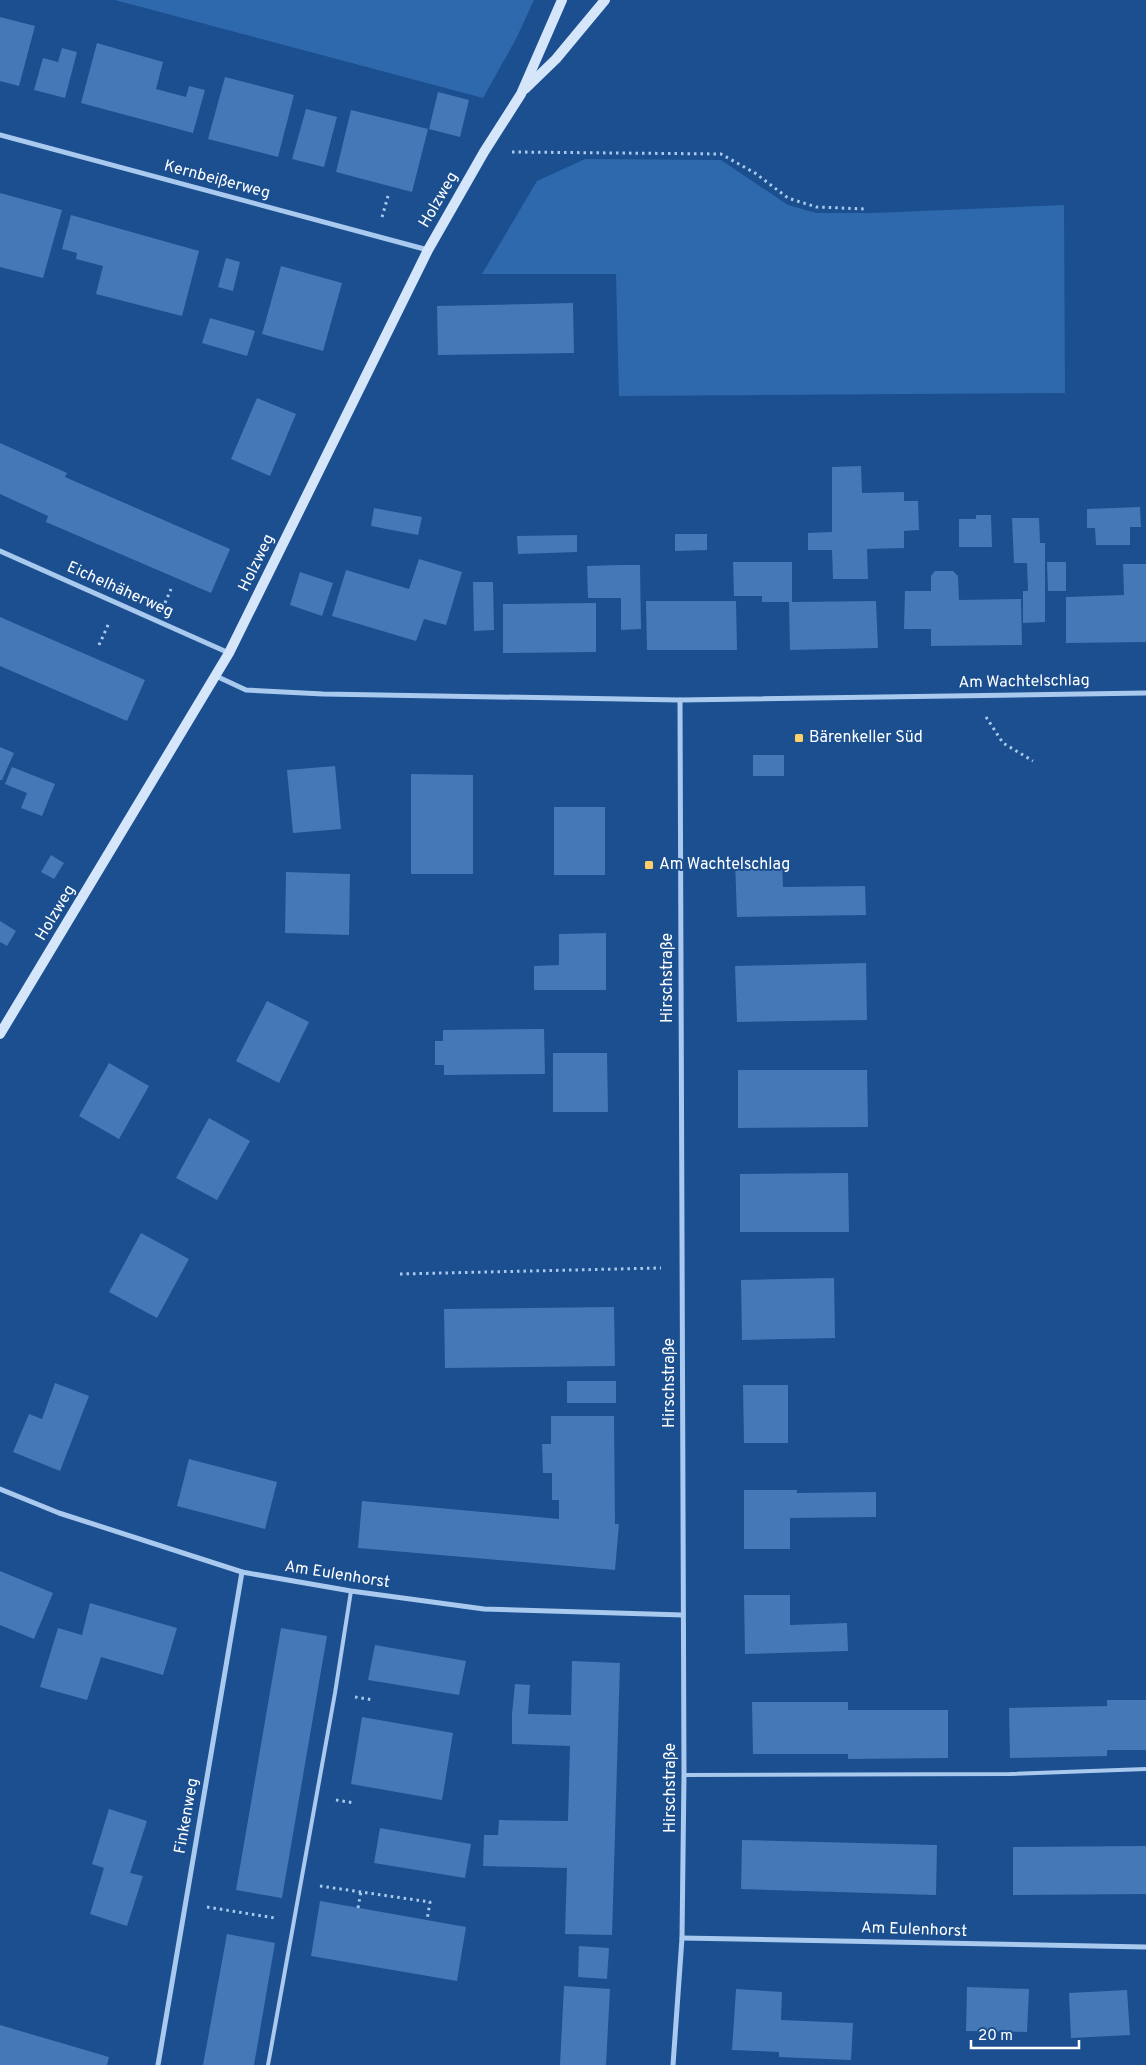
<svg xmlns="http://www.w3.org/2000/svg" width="1146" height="2065" font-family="Overpass,sans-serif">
	<rect width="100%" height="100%" fill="#1b4f8f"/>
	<g fill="#2e69ad">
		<polygon points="115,0 534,0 516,39 483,98"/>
		<polygon points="585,159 721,160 788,205 816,213 873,213 1064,205 1065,393 619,396 616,274 482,274 537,181"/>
	</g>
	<g fill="#4478b7">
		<polygon points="0,17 35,26 19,86 0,81"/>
		<polygon points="97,43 163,62 156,89 186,97 189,86 205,90 193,133 81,103"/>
		<polygon points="62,48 77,52 65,98 34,90 43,58 58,62"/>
		<polygon points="225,77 294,95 278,157 208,139"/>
		<polygon points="438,92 469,100 460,137 429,129"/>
		<polygon points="306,109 337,117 324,167 292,159"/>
		<polygon points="351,110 428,129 412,192 336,172"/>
		<polygon points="0,193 62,210 43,278 0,267"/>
		<polygon points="71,215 199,251 182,316 96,294 103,266 76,259 77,253 62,249"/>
		<polygon points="226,258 240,262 233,291 218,287"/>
		<polygon points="281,266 342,283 323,351 262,334"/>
		<polygon points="573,303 574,353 438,355 437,306"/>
		<polygon points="210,318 255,331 247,356 202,343"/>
		<polygon points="257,398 296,414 270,476 231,459"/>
		<polygon points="0,443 67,473 65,477 230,549 211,593 46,522 48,516 0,494"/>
		<polygon points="861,466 862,493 904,492 904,501 918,501 919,530 904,531 904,548 867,549 868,579 833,579 832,550 808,550 808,533 832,532 832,467"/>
		<polygon points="1140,507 1141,527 1130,527 1130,545 1096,545 1095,528 1087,528 1087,509"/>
		<polygon points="374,508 422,517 418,535 371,526"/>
		<polygon points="976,515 991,515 992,547 959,547 959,519 976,519"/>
		<polygon points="1012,518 1039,518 1040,543 1045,543 1045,622 1023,623 1023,591 1028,591 1027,563 1014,563"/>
		<polygon points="675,534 707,534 707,550 675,551"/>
		<polygon points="577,535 577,552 518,554 517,536"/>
		<polygon points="419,559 462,572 446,625 424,619 416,641 332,616 346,570 409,589"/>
		<polygon points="733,562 792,562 792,602 876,601 878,648 790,650 789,602 762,602 762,596 734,596"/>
		<polygon points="1047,562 1066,562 1066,591 1048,591"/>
		<polygon points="1123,564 1146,564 1146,642 1066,643 1066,597 1124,595"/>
		<polygon points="620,565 640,565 641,629 621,630 621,598 588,598 587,566"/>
		<polygon points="935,571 953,571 958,576 959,600 1021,599 1022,645 931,646 931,629 904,629 905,591 931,591 931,576"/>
		<polygon points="300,572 333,583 322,616 290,605"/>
		<polygon points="473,582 493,582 494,630 474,631"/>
		<polygon points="646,601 736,601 737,650 647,650"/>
		<polygon points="596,603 596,652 503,653 503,604"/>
		<polygon points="0,617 145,680 127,721 0,666"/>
		<polygon points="0,747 14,753 2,780 0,780"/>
		<rect x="753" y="755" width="31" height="21"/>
		<polygon points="335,766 341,829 293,833 287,770"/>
		<polygon points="12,767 55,784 42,816 21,808 27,793 5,784"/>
		<polygon points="411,774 473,775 473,874 411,874"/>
		<rect x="554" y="807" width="51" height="68"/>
		<polygon points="51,855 64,863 54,879 41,872"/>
		<polygon points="782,860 783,887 865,886 866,915 737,917 735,861"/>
		<polygon points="286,872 350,874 349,935 285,933"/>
		<polygon points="0,921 16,931 7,946 0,942"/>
		<polygon points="606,933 606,990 534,990 534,966 559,965 559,934"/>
		<polygon points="866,963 867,1020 737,1022 735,966"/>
		<polygon points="267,1001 309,1022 279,1083 236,1061"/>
		<polygon points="544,1029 545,1074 444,1075 444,1065 435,1065 435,1041 443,1041 443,1030"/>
		<polygon points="553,1053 607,1053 608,1112 553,1112"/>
		<polygon points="109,1063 149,1086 119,1139 79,1116"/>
		<polygon points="738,1070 867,1070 868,1127 738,1128"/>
		<polygon points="209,1118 250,1141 217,1200 176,1178"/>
		<polygon points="848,1173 849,1232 740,1232 740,1174"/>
		<polygon points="141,1233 189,1259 157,1318 109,1292"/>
		<polygon points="834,1278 835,1338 742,1340 741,1280"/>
		<polygon points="614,1307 615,1366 445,1368 444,1309"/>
		<rect x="567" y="1381" width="49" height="22"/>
		<polygon points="55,1383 89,1396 60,1471 13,1452 29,1414 42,1419"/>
		<polygon points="743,1385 788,1385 788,1443 744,1443"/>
		<polygon points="551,1416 614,1416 615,1524 619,1524 615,1570 358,1548 362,1501 559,1519 559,1500 552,1500 552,1473 543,1473 542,1444 551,1444"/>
		<polygon points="189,1459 277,1482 265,1529 177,1506"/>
		<polygon points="744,1490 797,1490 797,1493 876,1492 876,1517 790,1518 790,1549 744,1549"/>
		<polygon points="0,1571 53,1593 34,1639 0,1625"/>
		<polygon points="744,1595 790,1595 790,1625 847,1623 848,1651 745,1654"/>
		<polygon points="90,1603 177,1628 163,1675 101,1657 87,1700 40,1687 58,1628 82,1635"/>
		<polygon points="281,1628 327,1636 282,1898 236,1890"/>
		<polygon points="375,1645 466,1661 459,1695 368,1680"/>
		<polygon points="572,1661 620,1663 612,1935 565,1934 567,1868 483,1866 484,1835 498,1835 499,1820 568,1821 570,1746 512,1744 512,1714 515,1684 530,1685 528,1714 571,1715"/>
		<polygon points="1107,1700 1146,1700 1146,1750 1107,1750 1107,1756 1010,1758 1009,1708 1107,1706"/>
		<polygon points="752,1702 848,1702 848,1710 948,1710 948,1758 848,1759 848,1754 753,1754"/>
		<polygon points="362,1717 453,1733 442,1800 351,1784"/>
		<polygon points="109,1809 147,1821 130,1873 143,1876 127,1926 90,1914 104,1868 92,1864"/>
		<polygon points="380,1828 471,1844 465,1878 374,1863"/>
		<polygon points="742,1840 937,1845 936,1895 741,1889"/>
		<polygon points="1146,1846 1146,1894 1013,1895 1013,1847"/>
		<polygon points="320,1901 466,1927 457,1981 311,1956"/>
		<polygon points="227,1934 275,1943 254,2065 203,2065"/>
		<polygon points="579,1946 609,1948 607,1979 578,1977"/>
		<polygon points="564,1986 610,1989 606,2065 560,2065"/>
		<polygon points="967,1987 1029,1989 1027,2032 966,2031"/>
		<polygon points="736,1989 782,1992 781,2020 853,2023 851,2060 779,2057 779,2052 732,2050"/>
		<polygon points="1127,1990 1130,2035 1071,2038 1069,1993"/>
		<polygon points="0,2025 109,2057 107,2065 0,2065"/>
	</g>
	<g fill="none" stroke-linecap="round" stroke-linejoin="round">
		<g stroke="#a9c9ee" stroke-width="3" stroke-dasharray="2.5 4" stroke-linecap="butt">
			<polyline points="512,152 721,154 755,173 788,198 816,207 866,209"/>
			<polyline points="382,217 388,196"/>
			<polyline points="165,603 171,589"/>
			<polyline points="99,645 109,623"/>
			<polyline points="986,717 1003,743 1033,761"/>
			<polyline points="400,1274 661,1268"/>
			<polyline points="355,1697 374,1700"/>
			<polyline points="336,1800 355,1803"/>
			<polyline points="320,1886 430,1902 427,1920"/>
			<polyline points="207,1907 275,1918"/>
			<polyline points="358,1908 361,1891"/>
		</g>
		<g stroke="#a9c9ee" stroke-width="4">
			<polyline points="684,1775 1010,1774 1146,1769"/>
			<polyline points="268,2065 335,1693 351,1591"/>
		</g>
		<g stroke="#a9c9ee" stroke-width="5">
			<polyline points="0,135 428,250"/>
			<polyline points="0,551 229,653"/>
			<polyline points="216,676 246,690 323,694 680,700 1146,693"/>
			<polyline points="0,1489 59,1513 242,1572 351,1591 484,1609 683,1615"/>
			<polyline points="682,1938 1146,1947"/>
			<polyline points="158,2065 242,1572"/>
			<polyline points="673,2065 682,1938 684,1775 680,700"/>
		</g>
		<g stroke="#d6e6fa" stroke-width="10">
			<polyline points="525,89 556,59 605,0"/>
			<polyline points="0,1034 229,653 428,250 484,152 521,94 562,0"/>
		</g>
	</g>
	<g fill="#ffd166" stroke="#1b4f8f" stroke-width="2">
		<rect x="794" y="733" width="10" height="10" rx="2.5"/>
		<rect x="644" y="860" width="10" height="10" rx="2.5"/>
	</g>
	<g text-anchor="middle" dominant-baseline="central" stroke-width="4" stroke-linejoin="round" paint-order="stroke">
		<g font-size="16" fill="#fff" stroke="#1b4f8f">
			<text transform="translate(217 180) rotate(15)">Kernbeißerweg</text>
			<text transform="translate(439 200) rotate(-60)">Holzweg</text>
			<text transform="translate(257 563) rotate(-64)">Holzweg</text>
			<text transform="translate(120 590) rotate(24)">Eichelhäherweg</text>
			<text transform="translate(1024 682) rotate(-1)">Am Wachtelschlag</text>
			<text transform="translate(56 913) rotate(-59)">Holzweg</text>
			<text transform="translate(668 978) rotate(-90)">Hirschstraße</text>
			<text transform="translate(670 1383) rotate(-90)">Hirschstraße</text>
			<text transform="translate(337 1575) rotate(9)">Am Eulenhorst</text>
			<text transform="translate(671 1788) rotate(-90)">Hirschstraße</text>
			<text transform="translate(187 1816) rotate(-80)">Finkenweg</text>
			<text transform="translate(914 1930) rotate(2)">Am Eulenhorst</text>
		</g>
		<g font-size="16" fill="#fff" stroke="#1b4f8f" text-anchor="start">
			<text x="809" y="738">Bärenkeller Süd</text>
			<text x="659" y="865">Am Wachtelschlag</text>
		</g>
	</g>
	<path d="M971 2040v8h108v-8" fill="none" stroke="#ffffff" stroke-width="2.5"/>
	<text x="978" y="2040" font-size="15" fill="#ffffff" stroke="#1b4f8f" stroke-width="4" paint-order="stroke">20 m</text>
</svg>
